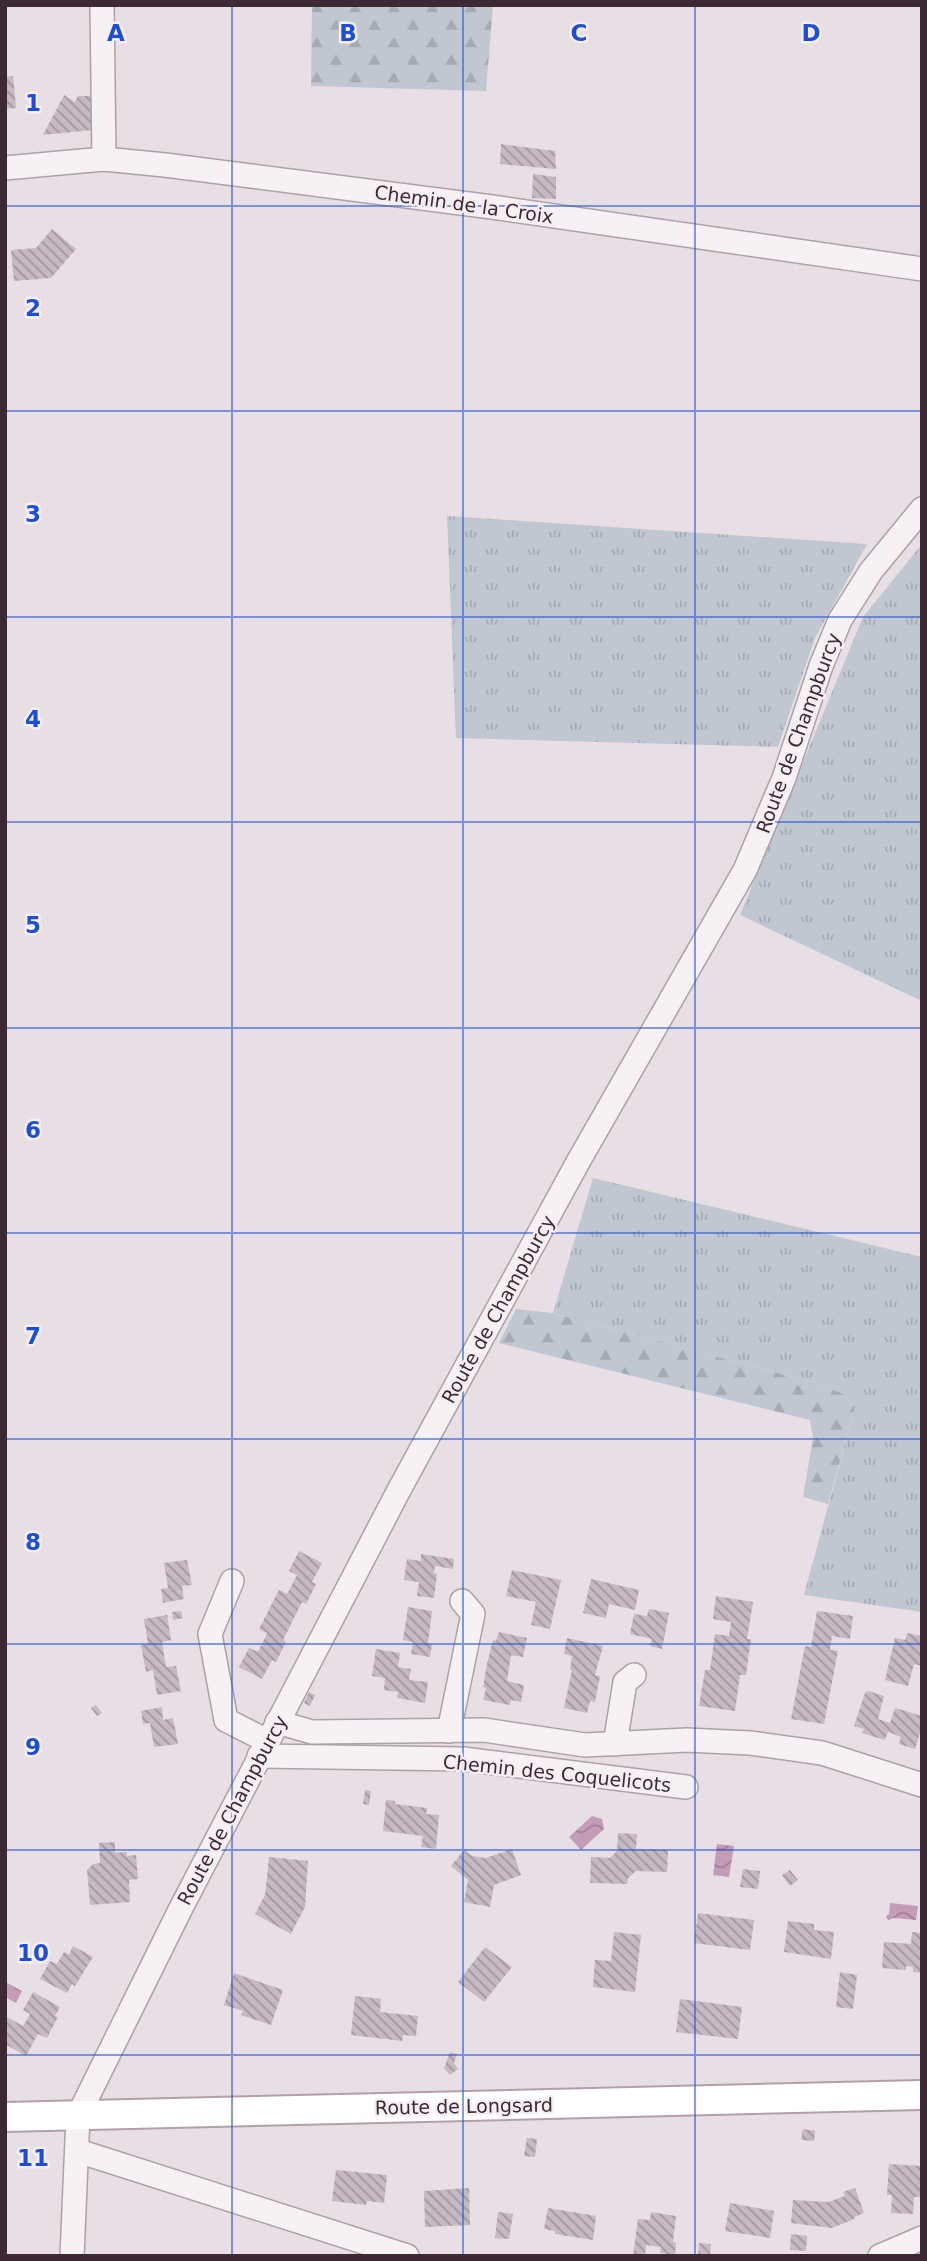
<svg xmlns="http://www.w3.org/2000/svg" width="927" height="2261" font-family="'DejaVu Sans',sans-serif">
	<defs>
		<pattern id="grass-tufts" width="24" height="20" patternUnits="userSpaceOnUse" patternTransform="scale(1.75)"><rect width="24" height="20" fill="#c0c7d0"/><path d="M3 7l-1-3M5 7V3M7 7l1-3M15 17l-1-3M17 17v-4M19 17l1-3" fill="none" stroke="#a6abb3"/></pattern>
		<pattern id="forest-firs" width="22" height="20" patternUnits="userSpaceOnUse" patternTransform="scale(1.75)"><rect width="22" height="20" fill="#c0c7d0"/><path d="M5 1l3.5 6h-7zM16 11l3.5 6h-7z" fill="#a6abb3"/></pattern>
		<pattern id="water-waves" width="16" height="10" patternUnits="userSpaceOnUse" patternTransform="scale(1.75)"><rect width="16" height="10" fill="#c49cb8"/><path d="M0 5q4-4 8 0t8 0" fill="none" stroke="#a07f96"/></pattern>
		<pattern id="building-back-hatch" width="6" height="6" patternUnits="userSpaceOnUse" patternTransform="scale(1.75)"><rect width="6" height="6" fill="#c6b9c1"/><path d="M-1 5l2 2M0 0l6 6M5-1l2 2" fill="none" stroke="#a2969e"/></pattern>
	</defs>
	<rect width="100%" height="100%" fill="#e7dfe3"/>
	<g fill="url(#grass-tufts)">
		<polygon points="447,516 867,544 815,638 778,747 456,738"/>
		<polygon points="922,544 922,1001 740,915 863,617"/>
		<polygon points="593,1178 922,1257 922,1612 804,1595 855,1407 841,1393 816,1383 553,1313"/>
	</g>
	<g fill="url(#forest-firs)">
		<polygon points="312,5 493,5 486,91 311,86"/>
		<polygon points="516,1309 553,1313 816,1383 841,1393 855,1407 828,1504 803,1497 813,1438 810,1420 499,1343"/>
	</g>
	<g fill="url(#water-waves)">
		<polygon points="592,1816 602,1819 604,1829 581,1850 569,1837"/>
		<polygon points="717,1844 734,1846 729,1877 713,1875"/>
		<polygon points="890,1903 918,1906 916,1920 893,1918 888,1920 886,1916 889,1914"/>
		<polygon points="5,1982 22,1991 16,2003 5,1997"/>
	</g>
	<g fill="url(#building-back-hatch)">
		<polygon points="13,76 16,108 5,109 5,77"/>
		<polygon points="64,95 75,102 78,96 93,96 92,130 43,135"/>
		<polygon points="501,144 555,151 556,169 500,164"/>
		<polygon points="533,174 556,177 556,199 532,198"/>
		<polygon points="52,229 76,249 51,278 14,281 11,250 36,248"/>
		<polygon points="299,1551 322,1563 312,1582 316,1584 306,1604 302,1602 283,1640 286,1642 276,1662 272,1660 262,1679 239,1667 249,1648 258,1652 263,1642 267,1633 259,1629 279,1590 287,1594 297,1575 289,1571"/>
		<polygon points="421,1554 454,1559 453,1569 435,1566 434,1573 437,1574 434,1598 417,1596 419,1582 404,1580 407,1559 421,1561"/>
		<polygon points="187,1560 192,1585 182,1586 184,1599 163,1603 161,1589 168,1588 164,1563"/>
		<polygon points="512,1570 561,1580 550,1629 531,1625 536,1602 506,1596"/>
		<polygon points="591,1579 639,1590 635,1610 609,1604 606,1618 583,1613"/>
		<polygon points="716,1596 753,1602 747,1639 751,1639 746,1675 740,1675 735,1711 699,1706 705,1670 710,1670 715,1634 729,1636 731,1622 713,1619"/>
		<polygon points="408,1607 432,1611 428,1643 432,1644 430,1657 411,1654 413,1642 403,1640"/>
		<polygon points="649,1609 669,1613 662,1649 650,1646 652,1639 630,1634 634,1614 647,1616"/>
		<polygon points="181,1611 183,1618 173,1620 172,1612"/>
		<polygon points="817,1611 853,1616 850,1639 832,1636 830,1650 838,1651 824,1724 791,1719 805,1646 811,1647"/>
		<polygon points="167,1615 171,1640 162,1642 166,1667 176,1666 181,1691 157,1695 153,1670 146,1672 141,1645 148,1644 144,1619"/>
		<polygon points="499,1632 527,1638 523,1657 511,1655 507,1681 524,1685 521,1702 511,1700 510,1705 483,1700 486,1688 483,1687 487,1664 493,1640 496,1641"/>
		<polygon points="907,1633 922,1636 922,1666 914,1664 908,1686 885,1680 895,1638 905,1640"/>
		<polygon points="567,1638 603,1646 595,1675 600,1676 595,1702 590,1701 587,1713 564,1708 572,1670 570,1670 572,1656 564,1654"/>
		<polygon points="376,1649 400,1653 398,1667 411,1669 409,1680 428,1682 425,1703 397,1698 398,1692 384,1690 385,1678 372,1676"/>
		<polygon points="868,1691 884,1696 878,1719 890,1723 895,1708 922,1716 922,1726 915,1749 899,1744 901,1737 888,1732 885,1740 862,1733 864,1729 854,1726 865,1693"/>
		<polygon points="309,1692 315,1695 310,1706 304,1703"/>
		<polygon points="96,1705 102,1713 97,1716 91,1708"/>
		<polygon points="162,1707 163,1720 173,1718 178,1744 154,1747 150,1723 143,1724 141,1711"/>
		<polygon points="365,1790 371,1791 369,1805 363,1804"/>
		<polygon points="386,1800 395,1801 395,1804 427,1808 426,1814 439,1815 436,1849 421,1847 423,1836 383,1831"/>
		<polygon points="618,1833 637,1834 636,1849 668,1850 667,1872 636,1871 628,1878 627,1884 590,1883 591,1857 610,1858 617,1851"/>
		<polygon points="115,1842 115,1853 127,1852 127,1856 136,1855 138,1879 129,1880 130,1902 90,1905 87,1870 93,1864 100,1863 99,1843"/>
		<polygon points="512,1849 521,1875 494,1885 490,1907 464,1902 468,1880 451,1866 464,1850 472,1856 486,1858"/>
		<polygon points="269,1857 308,1861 305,1907 291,1934 255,1914 265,1895"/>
		<polygon points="743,1869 760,1871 758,1889 740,1887"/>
		<polygon points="790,1870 798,1880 790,1886 782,1875"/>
		<polygon points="698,1913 754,1920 750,1950 694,1943"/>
		<polygon points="788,1921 814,1924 814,1930 834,1932 831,1959 784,1952"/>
		<polygon points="614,1932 641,1935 635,1992 593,1987 595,1960 611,1961"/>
		<polygon points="912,1932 922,1933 922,1973 913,1972 913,1967 906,1966 906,1970 882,1968 884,1942 911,1944"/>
		<polygon points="73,1946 93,1957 75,1986 72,1984 67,1993 40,1979 50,1961 57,1964 64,1952 69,1955"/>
		<polygon points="485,1947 512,1967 484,2002 458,1982"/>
		<polygon points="840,1972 857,1975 853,2009 836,2007"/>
		<polygon points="234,1973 283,1990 271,2025 241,2015 243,2011 224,2005"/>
		<polygon points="33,1992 60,2007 55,2016 58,2017 47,2038 38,2034 26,2056 5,2044 5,2016 23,2026 30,2014 23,2010"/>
		<polygon points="355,1996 381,1999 380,2012 418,2016 416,2036 403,2035 402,2041 351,2035"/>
		<polygon points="680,1999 742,2007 738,2039 676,2032"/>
		<polygon points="450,2052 457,2054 454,2063 458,2069 450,2075 444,2068"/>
		<polygon points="803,2129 815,2131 814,2141 801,2140"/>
		<polygon points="527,2138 537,2139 535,2157 524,2156"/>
		<polygon points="889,2164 922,2166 922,2197 914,2197 913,2214 891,2213 892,2195 887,2195"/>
		<polygon points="336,2170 387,2175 384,2203 367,2201 366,2205 332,2201"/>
		<polygon points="469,2188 470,2225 425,2227 424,2191"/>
		<polygon points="855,2188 864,2213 854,2217 854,2219 832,2228 791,2223 793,2200 828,2202 845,2196 843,2192"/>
		<polygon points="730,2203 774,2211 770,2238 725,2231"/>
		<polygon points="548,2208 596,2216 593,2240 555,2234 555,2231 544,2229"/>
		<polygon points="498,2212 513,2214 509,2239 495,2238"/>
		<polygon points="651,2212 676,2216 673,2242 676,2243 675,2255 660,2253 661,2247 646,2245 645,2256 633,2256 638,2219 650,2220"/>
		<polygon points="791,2234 807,2236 806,2251 790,2250"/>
		<polygon points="699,2243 711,2244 710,2256 698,2256"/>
	</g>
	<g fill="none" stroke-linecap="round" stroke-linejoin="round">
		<g stroke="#ada1a8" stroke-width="26">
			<g id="minor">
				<polyline points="102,5 104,159"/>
				<polyline points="5,168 104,159 165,165 492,207 922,269"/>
				<polyline points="232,1581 210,1634 226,1720 267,1741"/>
				<polyline points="277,1722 312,1732 484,1730 585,1745 687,1740 750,1743 822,1753 922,1785"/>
				<polyline points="449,1731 473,1614 462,1601"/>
				<polyline points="615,1744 625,1682 634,1675"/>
				<polyline points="259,1756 463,1759 686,1787"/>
				<polyline points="78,2151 407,2256"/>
				<polyline points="72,2256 78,2116 180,1910 399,1490 578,1162 745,870 784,778 821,666 840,620 871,571 922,509"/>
				<polyline points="880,2256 922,2238"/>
			</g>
		</g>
		<g stroke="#b29faa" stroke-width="32">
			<polyline id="major" points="5,2117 922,2095"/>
		</g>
		<use href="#minor" stroke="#f6f1f3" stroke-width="23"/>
		<use href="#major" stroke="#fff" stroke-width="28"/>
	</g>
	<path fill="none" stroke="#1d4ed8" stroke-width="2" stroke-opacity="0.55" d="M232,5V2256M463,5V2256M695,5V2256M5,206H922M5,411H922M5,617H922M5,822H922M5,1028H922M5,1233H922M5,1439H922M5,1644H922M5,1850H922M5,2055H922"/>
	<g text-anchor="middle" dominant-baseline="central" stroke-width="5" stroke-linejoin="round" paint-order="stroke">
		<g font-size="19" fill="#3d2934" stroke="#f5eef2">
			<text transform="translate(464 204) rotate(8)">Chemin de la Croix</text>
			<text transform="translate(798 733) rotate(-70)">Route de Champburcy</text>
			<text transform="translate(498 1309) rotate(-61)">Route de Champburcy</text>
			<text transform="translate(557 1773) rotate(6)">Chemin des Coquelicots</text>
			<text transform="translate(232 1810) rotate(-62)">Route de Champburcy</text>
			<text transform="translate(464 2106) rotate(-1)">Route de Longsard</text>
		</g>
	</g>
	<g font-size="23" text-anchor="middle" font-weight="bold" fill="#1d4ed8" stroke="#f5eef2" stroke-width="5" stroke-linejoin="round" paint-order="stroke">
		<text x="116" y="41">A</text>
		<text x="348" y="41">B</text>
		<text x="579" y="41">C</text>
		<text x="811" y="41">D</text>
		<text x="33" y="111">1</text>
		<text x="33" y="316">2</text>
		<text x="33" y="522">3</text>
		<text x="33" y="727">4</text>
		<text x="33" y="933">5</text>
		<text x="33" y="1138">6</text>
		<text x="33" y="1344">7</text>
		<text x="33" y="1550">8</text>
		<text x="33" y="1755">9</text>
		<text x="33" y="1961">10</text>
		<text x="33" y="2166">11</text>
	</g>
	<rect width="927" height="2261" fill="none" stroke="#3d2934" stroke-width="14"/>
</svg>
